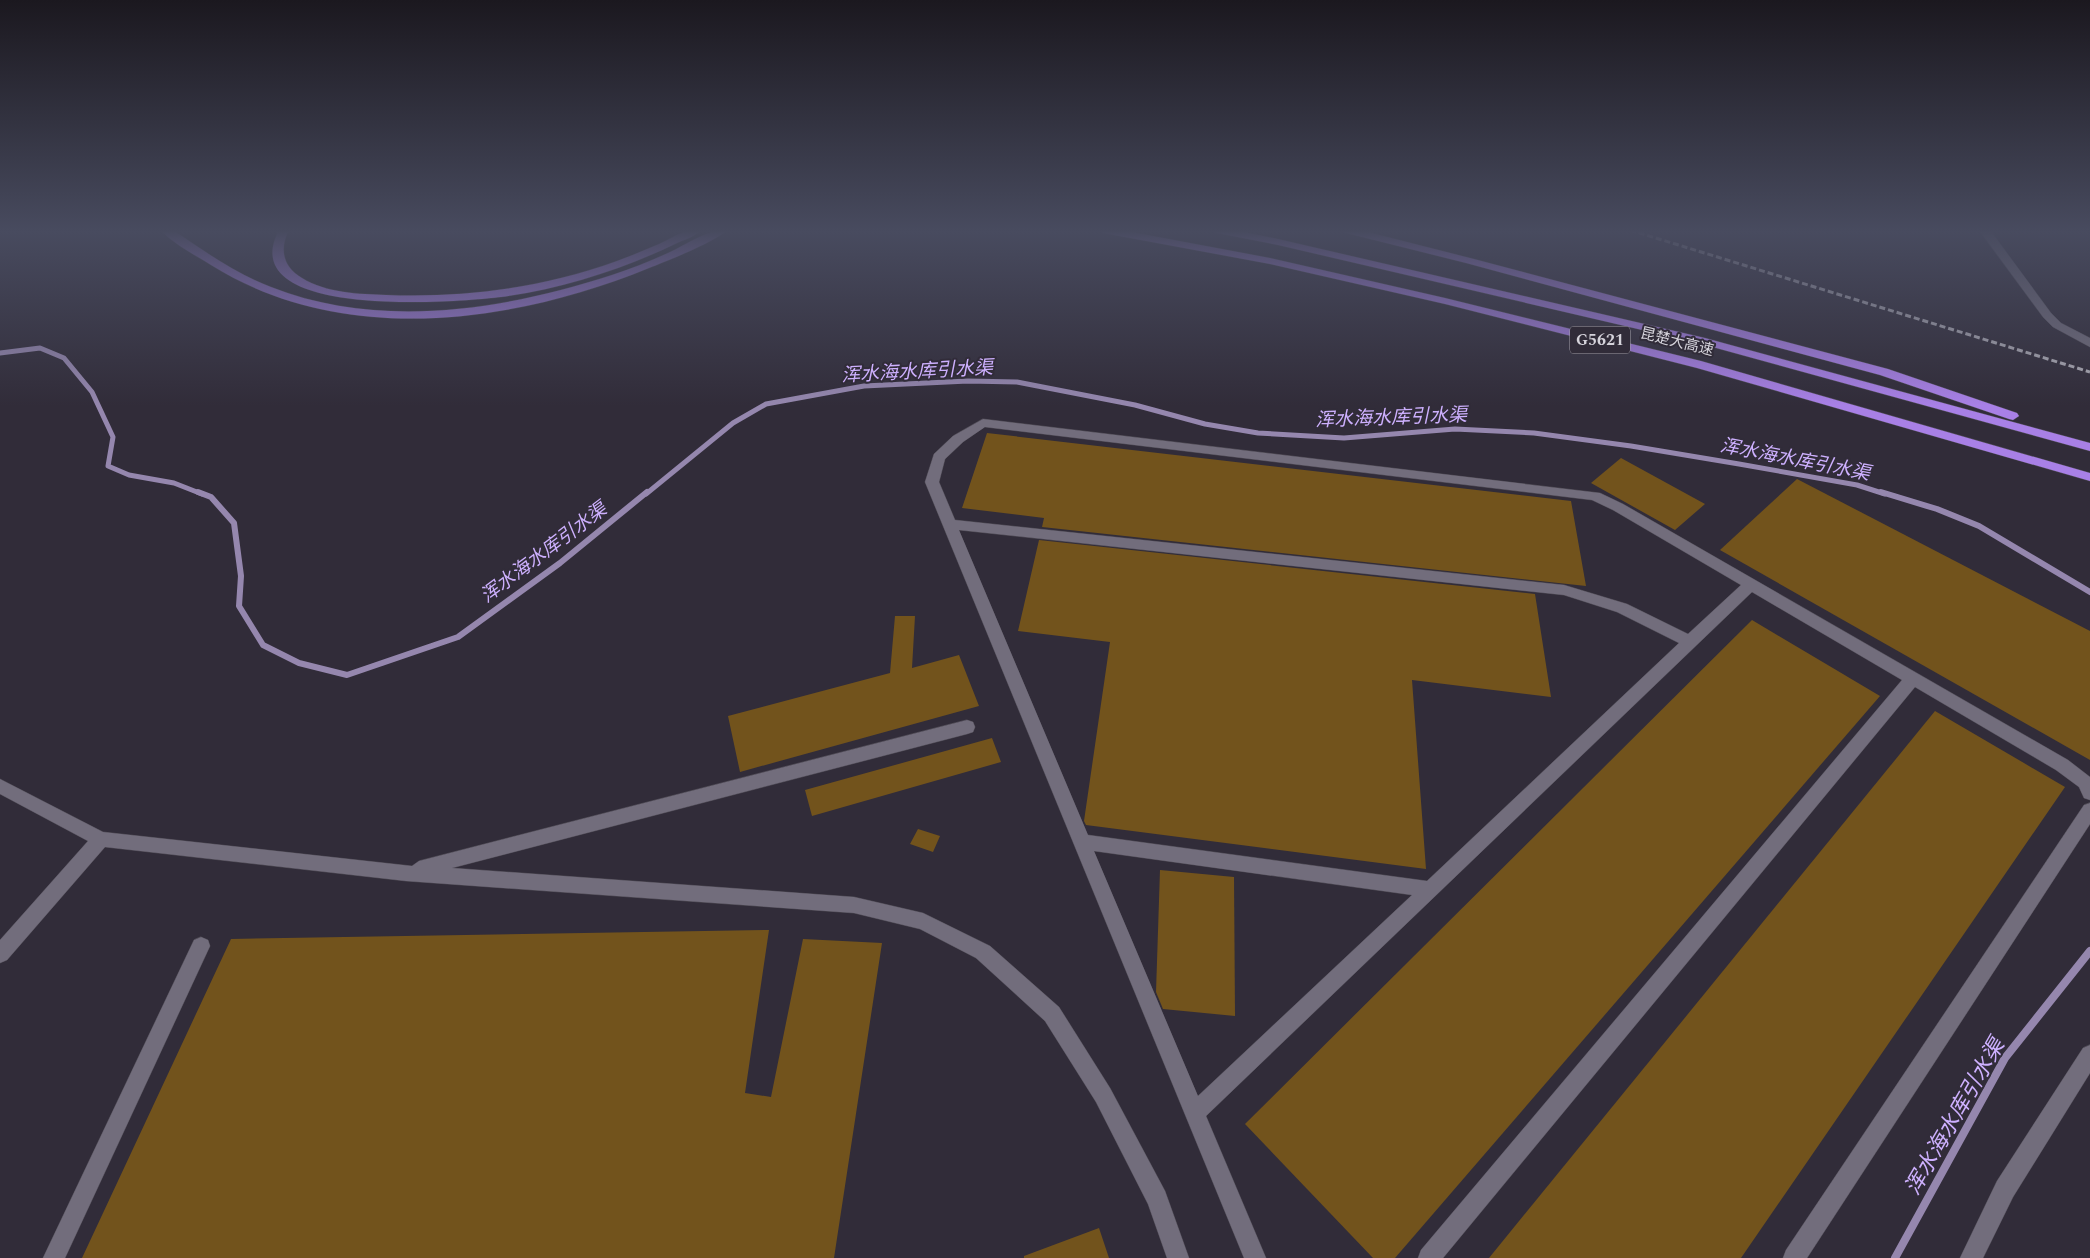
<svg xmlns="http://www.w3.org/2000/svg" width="2090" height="1258" font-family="Spectral,'Noto Sans SC',serif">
	<rect width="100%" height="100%" fill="#312c39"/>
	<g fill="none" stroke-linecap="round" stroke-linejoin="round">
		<g stroke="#9587ae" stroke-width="5">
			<polyline points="0,353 40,348 64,358 92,392 113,437 108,466 129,475 174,483 202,494"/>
			<polyline points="646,494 733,423 766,404 864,386 968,381 1017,382 1135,405 1205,424 1258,433 1344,438 1455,429 1534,433 1631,446 1739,464 1857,485 1885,494"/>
		</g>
		<g stroke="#9587ae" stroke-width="6">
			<polyline points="198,492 211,497 234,523 241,576 239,606 263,645 299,663 347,675 458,637 560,563 647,492"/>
			<polyline points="1881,492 1937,509 1979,526 2090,592"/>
		</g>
		<polyline stroke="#9587ae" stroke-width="8" points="1895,1258 2005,1058 2090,951"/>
	</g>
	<g fill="#72531c">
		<polygon points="987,433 1571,501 1586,586 1042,527 1044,518 962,508"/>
		<polygon points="1621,458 1705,504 1675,530 1591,483"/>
		<polygon points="1797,479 2090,631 2090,760 1720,550"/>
		<polygon points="1039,540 1535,594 1551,697 1412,680 1426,869 1086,825 1084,821 1110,642 1018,631"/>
		<polygon points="895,616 915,616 912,668 959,655 979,706 740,772 728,716 890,673"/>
		<polygon points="1752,620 1880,696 1395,1258 1373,1258 1245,1124"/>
		<polygon points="1935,711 2065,787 1741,1258 1489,1258"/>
		<polygon points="992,738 1001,762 812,816 805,790"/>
		<polygon points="918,829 940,836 933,852 910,844"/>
		<polygon points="1160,870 1234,877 1235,1016 1163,1009 1156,992"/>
		<polygon points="769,930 745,1093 771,1097 803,939 882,943 834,1258 82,1258 231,939"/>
		<polygon points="1099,1228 1109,1258 1024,1258 1024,1256"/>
	</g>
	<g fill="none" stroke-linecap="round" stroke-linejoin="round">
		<g stroke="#4e4a54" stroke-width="1">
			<g id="minor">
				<polygon points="1979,230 1990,230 2051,313 2061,323 2090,338 2090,347 2053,327 2043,317"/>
				<path d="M983,419L1600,493L1623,504L2068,760L2090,777V800L2084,798L2079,787L2056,770L1915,687L1443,1258H1418L1421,1250L1902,680L1752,592L1206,1116L1266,1258H1244L925,482L934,454L953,436ZM985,427L1592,500L1613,510L1741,585L1688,634L1627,604L1564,585L955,520L939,482L945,459L963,442ZM959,530L1564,595L1617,612L1679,643L1427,881L1088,835ZM1094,851L1412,895L1198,1096Z"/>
				<polygon points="967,720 973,722 975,727 973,732 967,734 452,868 854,897 923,913 990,946 1059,1007 1110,1088 1165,1191 1189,1258 1167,1258 1148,1204 1096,1102 1045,1021 976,958 920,929 854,913 406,881 105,847 7,960 0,963 0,940 88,841 0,794 0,779 103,832 412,866 419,861"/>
				<polygon points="2090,803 2090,824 1807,1258 1783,1258 1786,1250 2084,805"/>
				<polygon points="201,937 208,940 210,946 65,1258 43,1258 194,940"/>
				<polygon points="2090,1045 2090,1073 2013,1197 1983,1258 1960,1258 1997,1181 2083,1048"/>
			</g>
		</g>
		<g stroke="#4e4a54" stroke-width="1">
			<g id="highway">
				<path d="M161,230H173C204,251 236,274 271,287C380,330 504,310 612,275C631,269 650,261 668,253C688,244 705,230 727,230C715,242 667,261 649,268C512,324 342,347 211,265C195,255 173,244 161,230Z"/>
				<path d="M279,230H289C279,249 283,267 302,278C326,293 359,294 386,295C465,298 542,288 617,261C631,256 645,250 659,244C668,240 677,234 686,231C691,229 696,230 701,230C695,237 683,240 675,244C621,270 561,289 501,297C461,302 231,321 279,230Z"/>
				<polygon points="1098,230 1121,230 1270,258 1445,298 1701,361 2090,473 2090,481 1697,368 1445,304 1270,264 1103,233"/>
				<polygon points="1212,230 1234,230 1278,239 1705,338 2090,443 2090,451 1698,343 1278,245 1217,233"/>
				<polygon points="1341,230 1360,230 1474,259 1888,369 2017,413 2019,416 2013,420 2009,419 1880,375 1466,263 1342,232"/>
			</g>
		</g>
		<use href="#minor" fill="#726d7c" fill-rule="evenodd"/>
		<use href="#highway" fill="#a880e6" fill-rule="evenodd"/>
		<polyline stroke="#afadb6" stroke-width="3" stroke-dasharray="6 3" stroke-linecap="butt" points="1630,230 2090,372"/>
	</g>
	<linearGradient id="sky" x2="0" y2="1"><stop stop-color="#1b181f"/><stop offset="0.57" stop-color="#484b5f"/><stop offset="1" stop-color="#484b5f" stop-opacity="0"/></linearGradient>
	<rect width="2090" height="406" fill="url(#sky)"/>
	<g text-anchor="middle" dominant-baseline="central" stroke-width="4" stroke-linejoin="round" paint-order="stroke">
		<g font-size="15" fill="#d5d3db" stroke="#312c39">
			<text transform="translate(1677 342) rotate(14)">昆楚大高速</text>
		</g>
		<rect fill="#312c39" stroke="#a4a1aa" stroke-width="1" x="1570" y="326.5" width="60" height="27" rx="4"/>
		<g font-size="16" font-weight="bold" fill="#d5d3db">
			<text x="1600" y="340">G5621</text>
		</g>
		<g font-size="19" font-style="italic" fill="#cdb0fe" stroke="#312c39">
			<text transform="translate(917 372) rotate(-3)">浑水海水库引水渠</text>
			<text transform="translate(1391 418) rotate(-2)">浑水海水库引水渠</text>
			<text transform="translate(1795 460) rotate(11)">浑水海水库引水渠</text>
			<text transform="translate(544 553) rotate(-37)">浑水海水库引水渠</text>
		</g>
		<g font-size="22" font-style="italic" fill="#cdb0fe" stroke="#312c39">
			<text transform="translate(1955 1117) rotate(-60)">浑水海水库引水渠</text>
		</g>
	</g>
</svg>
